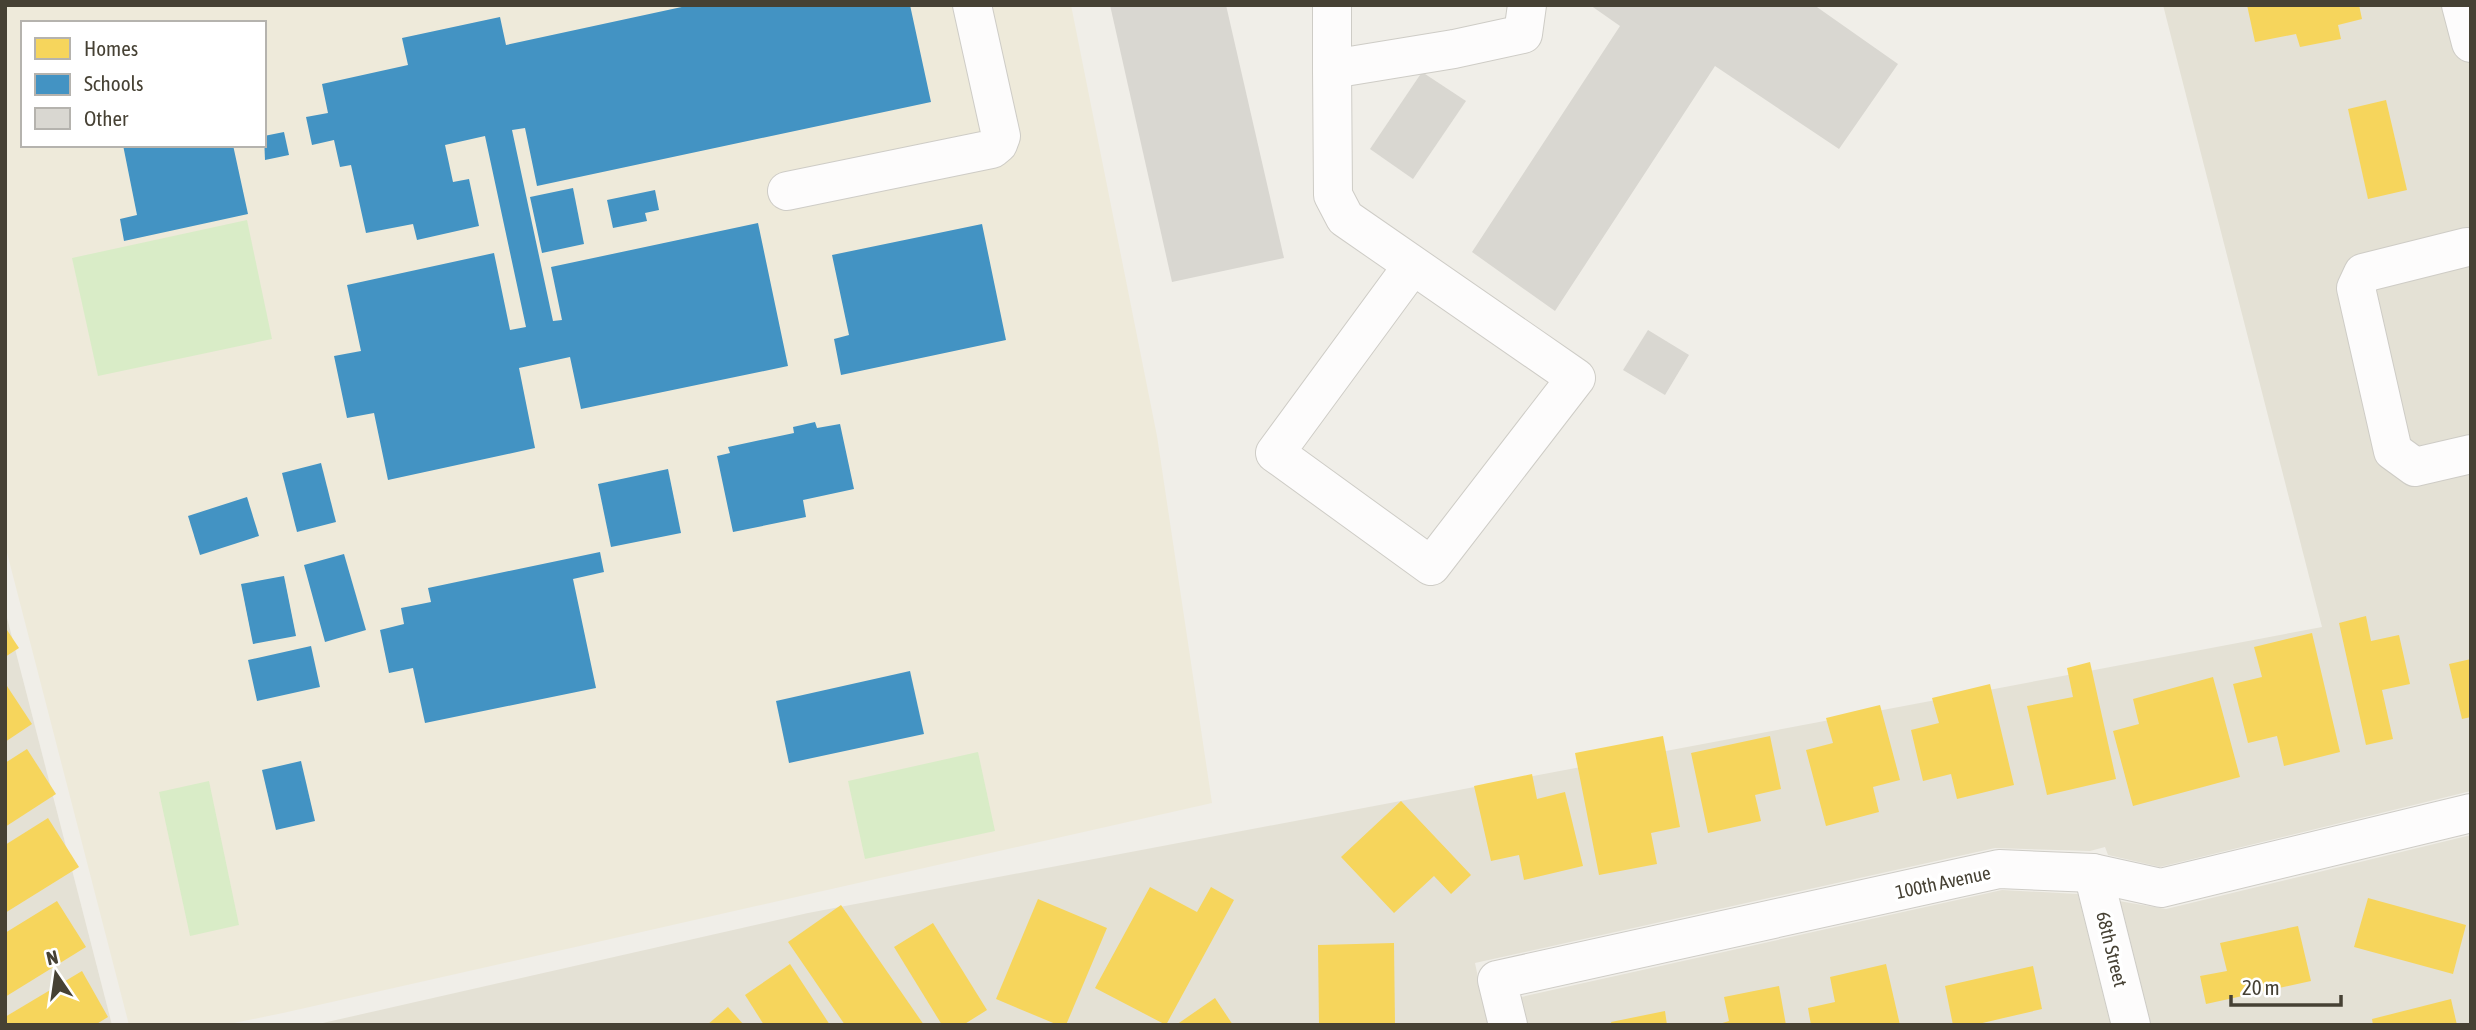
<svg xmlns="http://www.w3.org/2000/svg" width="2476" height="1030" font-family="'Asap Condensed',sans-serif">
	<rect width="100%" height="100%" fill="#f0eee8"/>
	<g fill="#e4e1d5">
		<polygon points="2163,5 2471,5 2471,791 2160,867 2108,855 2105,847 2090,851 1995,848 1475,963 1488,1025 314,1025 808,913 2322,627"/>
		<polygon points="5,610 112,1025 5,1025"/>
		<polygon points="2471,835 2471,1025 2151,1025 2119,901 2166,909"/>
		<polygon points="2002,890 2078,894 2111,1025 1527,1025 1521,997"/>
	</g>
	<path fill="#eeeada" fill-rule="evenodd" d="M5,5H1071L1157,436L1212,803L283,1013L224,1025H129L5,545ZM23,23H264V145H23Z"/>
	<g fill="#d9ecc7">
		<polygon points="247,220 272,339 98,376 72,258"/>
		<polygon points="978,752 995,831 865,859 848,781"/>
		<polygon points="209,781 239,925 190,936 159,792"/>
	</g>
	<g fill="#f6d55c">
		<polygon points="2247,5 2359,5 2362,19 2338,25 2341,39 2300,47 2296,34 2255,42"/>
		<polygon points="2386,100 2407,190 2368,199 2348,109"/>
		<polygon points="2366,616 2371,641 2399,635 2410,684 2382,690 2393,739 2366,745 2339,623"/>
		<polygon points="5,627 19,648 5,657"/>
		<polygon points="2312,633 2340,752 2284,766 2277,736 2248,743 2233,684 2262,677 2254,647"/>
		<polygon points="2471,659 2471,717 2462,719 2449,664"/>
		<polygon points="2090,662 2116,779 2047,795 2027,706 2073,697 2067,668"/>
		<polygon points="2213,677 2240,777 2133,806 2113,731 2139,724 2133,699"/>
		<polygon points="5,683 32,724 5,742"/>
		<polygon points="1990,684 2014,785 1957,799 1951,774 1923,781 1911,730 1939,723 1932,698"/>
		<polygon points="1880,705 1900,780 1873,787 1879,812 1826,826 1806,750 1833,743 1826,718"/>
		<polygon points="1663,736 1680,827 1651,833 1657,864 1599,875 1575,753"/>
		<polygon points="1770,736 1781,789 1755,795 1761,821 1708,833 1691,753"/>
		<polygon points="27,749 56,794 5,827 5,763"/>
		<polygon points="1532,774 1537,799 1565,792 1583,866 1524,880 1519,855 1491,861 1474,786"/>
		<polygon points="1401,801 1471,875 1451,894 1434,876 1394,913 1341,857"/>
		<polygon points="48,818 79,867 5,913 5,845"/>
		<polygon points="1150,887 1197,912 1211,887 1234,900 1166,1025 1095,988"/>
		<polygon points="2368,898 2466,925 2453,974 2354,947"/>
		<polygon points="1038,899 1107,928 1066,1025 1058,1025 996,999"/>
		<polygon points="57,901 86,947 5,997 5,933"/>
		<polygon points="841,905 924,1025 845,1025 788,942"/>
		<polygon points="933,923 987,1010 963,1025 942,1025 894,947"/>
		<polygon points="2298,926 2311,981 2206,1004 2200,976 2227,971 2220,943"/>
		<polygon points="1394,943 1395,1025 1319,1025 1318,945"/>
		<polygon points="790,964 830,1025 764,1025 745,995"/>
		<polygon points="1886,964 1900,1025 1811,1025 1808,1008 1835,1002 1830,977"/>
		<polygon points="2033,966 2042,1009 1974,1025 1953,1025 1945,986"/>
		<polygon points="82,971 108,1017 95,1025 5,1025 5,1017"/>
		<polygon points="1779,986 1786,1025 1716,1025 1729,1021 1724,997"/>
		<polygon points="1215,998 1233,1025 1176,1025"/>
		<polygon points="2451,999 2457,1025 2373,1025 2372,1019"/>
		<polygon points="728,1007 744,1025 707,1025"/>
		<polygon points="1665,1011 1667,1025 1612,1025 1611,1022"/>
	</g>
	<g fill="#4393c3">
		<polygon points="691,5 910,5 931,102 537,186 525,128 512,130 553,321 562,320 551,267 758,223 788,366 581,409 570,357 519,368 535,448 388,480 374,413 347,418 334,356 361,351 347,285 494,253 510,330 526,327 485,136 445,145 453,182 469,179 479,226 417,240 413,224 366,233 351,165 340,167 334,140 312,145 306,117 328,113 322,84 408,65 402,38 500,17 506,45"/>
		<polygon points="284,132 289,155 265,160 264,136"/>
		<polygon points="123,145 233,145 248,214 124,241 120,219 137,215"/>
		<polygon points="573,188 584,244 542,253 530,197"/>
		<polygon points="655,190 659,210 645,213 647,221 613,228 607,200"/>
		<polygon points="982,224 1006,340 841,375 834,339 849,335 832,255"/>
		<polygon points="815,422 817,428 840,424 854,489 803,500 806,517 733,532 717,456 730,453 728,447 794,433 793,427"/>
		<polygon points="321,463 336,522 297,532 282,473"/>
		<polygon points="668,469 681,533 611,547 598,484"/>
		<polygon points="247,497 259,536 200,555 188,516"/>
		<polygon points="600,552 604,572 573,579 596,688 425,723 413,668 389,673 380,630 404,624 401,608 431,602 428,588"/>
		<polygon points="344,554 366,630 325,642 304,565"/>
		<polygon points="284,576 296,636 253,644 241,584"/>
		<polygon points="311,646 320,687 257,701 248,660"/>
		<polygon points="910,671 924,734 789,763 776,701"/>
		<polygon points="301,761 315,821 276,830 262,770"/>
	</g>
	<g fill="#d9d7d1">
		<polygon points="1110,5 1226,5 1284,258 1172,282"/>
		<polygon points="1590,5 1814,5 1898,64 1839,149 1715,66 1555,311 1472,252 1620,26"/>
		<polygon points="1422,72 1466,101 1413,179 1370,149"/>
		<polygon points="1648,330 1689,355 1665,395 1623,370"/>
	</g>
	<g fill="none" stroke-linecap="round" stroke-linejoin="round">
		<g stroke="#ceccc6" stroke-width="40">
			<g id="minor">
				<polyline points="1332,5 1332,69 1454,49 1523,34 1527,5"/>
				<polyline points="2461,5 2471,43"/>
				<polyline points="1332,69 1333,195 1345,218 1576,378 1431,566 1275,453 1413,265"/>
				<polyline points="787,191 992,149 998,144 1001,136 972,5"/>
				<polyline points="2467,247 2363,273 2356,288 2393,451 2415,467 2471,454"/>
				<polyline points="2093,873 2131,1025"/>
				<polyline points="1508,1025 1497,980 1999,869 2093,873 2161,888 2471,813"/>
			</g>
		</g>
		<use href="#minor" stroke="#fdfcfc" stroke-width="38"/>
	</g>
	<g text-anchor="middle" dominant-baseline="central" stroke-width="7" stroke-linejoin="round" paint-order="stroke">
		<g font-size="19" fill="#464134" stroke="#fff">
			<text transform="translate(1943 882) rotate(-12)">100th Avenue</text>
			<text transform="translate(2112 949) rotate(76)">68th Street</text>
		</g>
	</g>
	<rect width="2476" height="1030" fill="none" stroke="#464134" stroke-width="14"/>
	<rect x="21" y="21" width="245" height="126" fill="#ffffff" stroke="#b5b3ae" stroke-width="2"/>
	<rect x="35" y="38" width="35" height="21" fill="#f6d55c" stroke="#b5b3ae" stroke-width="2"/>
	<text x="84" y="56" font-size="21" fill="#464134">Homes</text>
	<rect x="35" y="74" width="35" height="21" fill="#4393c3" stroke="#b5b3ae" stroke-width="2"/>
	<text x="84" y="91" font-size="21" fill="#464134">Schools</text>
	<rect x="35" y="108" width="35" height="21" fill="#d9d7d1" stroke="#b5b3ae" stroke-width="2"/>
	<text x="84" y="126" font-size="21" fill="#464134">Other</text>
	<g transform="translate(56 974) rotate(347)" stroke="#ffffff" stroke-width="5" paint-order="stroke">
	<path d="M0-5L12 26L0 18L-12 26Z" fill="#464134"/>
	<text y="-10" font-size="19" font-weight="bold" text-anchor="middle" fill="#464134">N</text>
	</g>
	<path d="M2231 995v10h110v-10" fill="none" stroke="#464134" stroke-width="3.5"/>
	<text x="2242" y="995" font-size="21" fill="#464134" stroke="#ffffff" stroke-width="5" paint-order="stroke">20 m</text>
</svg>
